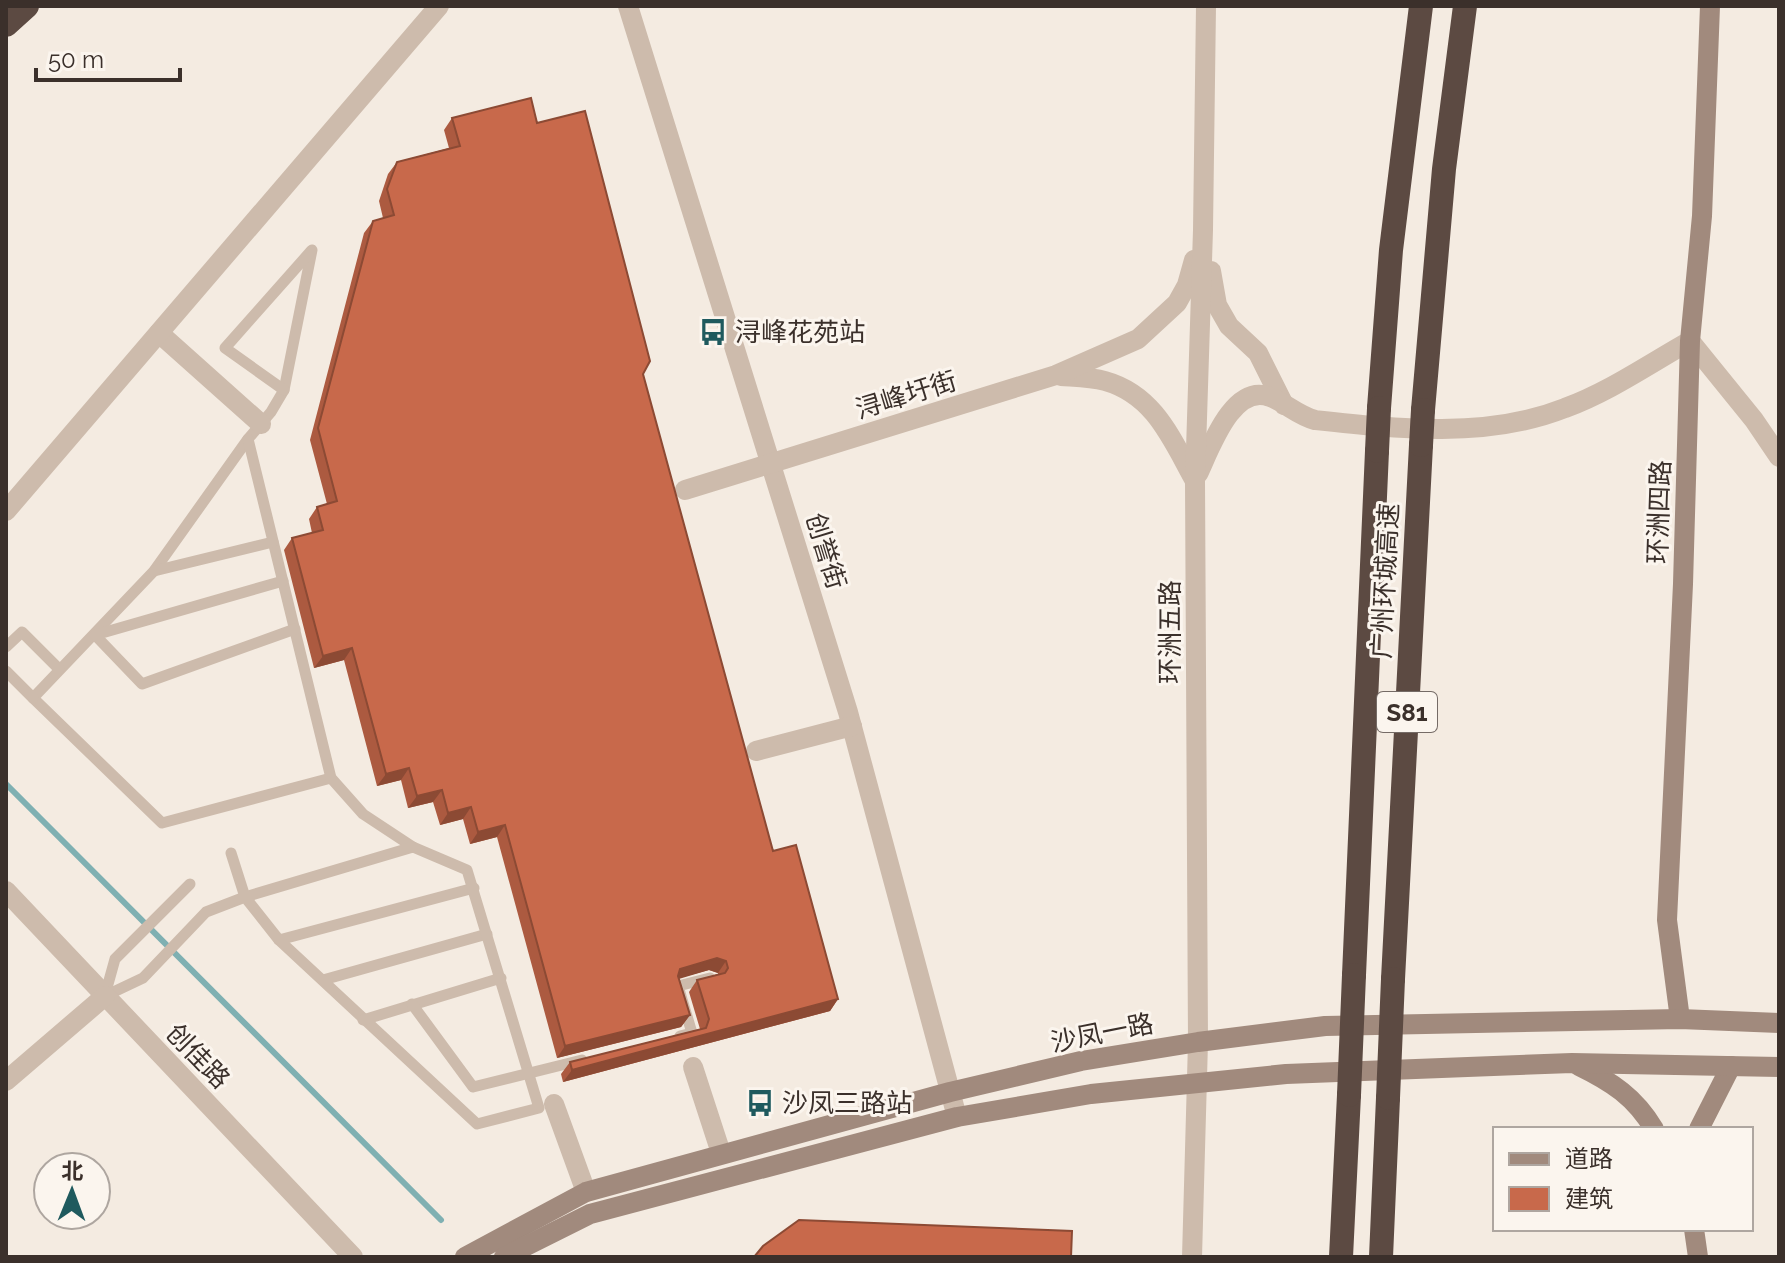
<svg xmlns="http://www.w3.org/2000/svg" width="1785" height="1263" font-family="Raleway,'Noto Sans SC',sans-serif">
	<rect width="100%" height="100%" fill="#f4ebe1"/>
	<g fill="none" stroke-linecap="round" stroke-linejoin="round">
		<polyline stroke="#7fb0b2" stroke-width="6" points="6,784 441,1220"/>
		<g stroke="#cdbbac" stroke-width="11">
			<polyline points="312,250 284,390 271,412 248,439 154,571 33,698 162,823 331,778"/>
			<polyline points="284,390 225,348 311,251"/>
			<polyline points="248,439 331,778 363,814 413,847"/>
			<polyline points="154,571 273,542"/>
			<polyline points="283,581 95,635 142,684 295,629"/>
			<polyline points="6,647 22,632 59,669"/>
			<polyline points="6,671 33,698"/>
			<polyline points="279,940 474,888"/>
			<polyline points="323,980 487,934"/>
			<polyline points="105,995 115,959 190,884"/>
			<polyline points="105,996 143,978 206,912 245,897 413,847 467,870 539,1108 477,1124 279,940 245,897 231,853"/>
			<polyline points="363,1020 501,978"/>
		</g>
		<g stroke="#cdbbac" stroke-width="20">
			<polyline points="628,6 848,712 957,1117"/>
			<polyline points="1211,271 1217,305 1229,326 1258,353 1284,405"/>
			<polyline points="159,333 261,424"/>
			<path d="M1061,376C1075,377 1091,377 1105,381C1155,395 1172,440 1195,481"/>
			<path d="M1198,474C1210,449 1233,382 1270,397C1286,403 1297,415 1315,420C1397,429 1487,439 1565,408C1609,392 1649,364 1690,341L1754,420L1779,457"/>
			<polyline points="685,490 1056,375 1138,339 1177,303 1187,285 1194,260"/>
			<polyline points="6,511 439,6"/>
			<polyline points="756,751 852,726"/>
			<polyline points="6,891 353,1257"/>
			<polyline points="693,1067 721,1153"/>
			<polyline points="6,1081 105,996"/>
			<polyline points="554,1104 586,1192"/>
			<polyline points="1192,1257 1198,1042 1195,481 1203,230 1206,6"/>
		</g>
		<g stroke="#a18a7d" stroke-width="20">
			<polyline points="1680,1019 1667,920 1683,584 1690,341 1702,216 1710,6"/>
			<path d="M1579,1066C1612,1082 1635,1097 1654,1129"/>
			<polyline points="1699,1129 1731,1066"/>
			<polyline points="1694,1229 1698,1257"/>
			<polyline points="465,1257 586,1192 950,1092 1081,1061 1198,1042 1325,1026 1680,1019 1779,1023"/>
			<polyline points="504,1257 590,1214 957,1117 1091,1094 1286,1074 1572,1063 1779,1067"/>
		</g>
		<g stroke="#5c4a42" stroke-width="24">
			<polyline points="6,25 27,6"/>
			<polyline points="1379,408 1391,250 1421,6"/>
			<polyline points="1423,410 1444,169 1465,6"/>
			<polyline points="1354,975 1377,451"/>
			<polyline points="1393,979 1421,445"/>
			<polyline points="1341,1257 1349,1095"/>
			<polyline points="1381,1257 1388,1098"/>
		</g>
		<g stroke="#cdbbac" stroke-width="11">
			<polyline points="412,1004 473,1087 582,1060"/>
			<polyline points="680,1036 692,1033 678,986 710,978"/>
		</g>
		<g stroke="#5c4a42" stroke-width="24">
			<polyline points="1421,445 1423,410"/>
			<polyline points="1377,451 1379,408"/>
			<polyline points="1349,1095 1354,975"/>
			<polyline points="1388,1098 1393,979"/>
		</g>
	</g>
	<polygon fill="#ac5a40" points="452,118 537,123 643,374 773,851 838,999 830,1011 563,1082 561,1074 570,1062 700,1029 689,992 697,980 718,974 718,973 709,970 679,978 690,1015 681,1027 557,1058 497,837 470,844 463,819 440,825 433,802 408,808 401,780 377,786 344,660 314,668 284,550 292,538 312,533 309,519 317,507 327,504 310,440 364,233 373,221 383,218 379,201 388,174 397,162 449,148 444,130"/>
	<g fill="#8c4a34">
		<polygon points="352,648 344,660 314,668 323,656"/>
		<polygon points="409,768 401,780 377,786 386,774"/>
		<polygon points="442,790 433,802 408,808 417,796"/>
		<polygon points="471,807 463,819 440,825 448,813"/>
		<polygon points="505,825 497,837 470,844 478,832"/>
		<polygon points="717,958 726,961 718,973 709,970 672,981 680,969"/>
		<polygon points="838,999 830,1011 563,1082 572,1070"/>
		<polygon points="690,1015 681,1027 557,1058 565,1046"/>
	</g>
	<g fill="#c8694b" stroke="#8c4a34" stroke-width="2">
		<polygon points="531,98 537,123 585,111 650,361 643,374 773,851 796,845 838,999 572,1070 570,1062 706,1028 709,1019 697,980 725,973 728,968 726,961 717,958 680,969 678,976 690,1015 565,1046 505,825 478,832 471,807 448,813 442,790 417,796 409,768 386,774 352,648 323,656 292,538 323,530 317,507 337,501 318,428 373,221 394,215 387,189 397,162 460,146 452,118"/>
		<polygon points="799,1220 1072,1231 1071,1257 754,1257 763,1246"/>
	</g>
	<defs>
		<g id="bus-bare" transform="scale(2.16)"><path d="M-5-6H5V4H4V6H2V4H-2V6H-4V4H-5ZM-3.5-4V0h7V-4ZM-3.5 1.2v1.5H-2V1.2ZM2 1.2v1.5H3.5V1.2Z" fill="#1f5a5e" stroke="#fbf5ee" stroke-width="2.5" paint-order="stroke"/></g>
	</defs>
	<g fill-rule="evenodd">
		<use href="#bus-bare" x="713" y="332"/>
		<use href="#bus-bare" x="760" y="1103"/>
	</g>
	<g text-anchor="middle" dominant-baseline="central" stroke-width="6" stroke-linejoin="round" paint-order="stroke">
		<rect fill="#fbf5ee" stroke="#756b66" stroke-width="2" x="1377" y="692" width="60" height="40" rx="6"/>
		<g font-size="24" font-weight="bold" fill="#3b302b">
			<text x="1407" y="712">S81</text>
		</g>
		<g font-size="26" fill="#3b302b" stroke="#fbf5ee" text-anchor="start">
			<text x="735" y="332">浔峰花苑站</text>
			<text x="782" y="1103">沙凤三路站</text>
		</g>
		<g font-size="26" fill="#3b302b" stroke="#fbf5ee">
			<text transform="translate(906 395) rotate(-17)">浔峰圩街</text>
			<text transform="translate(1659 512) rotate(-88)">环洲四路</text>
			<text transform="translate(826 551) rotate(73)">创誉街</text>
			<text transform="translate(1385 581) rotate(-87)">广州环城高速</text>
			<text transform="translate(1170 632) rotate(-90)">环洲五路</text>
			<text transform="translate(1102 1033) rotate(-11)">沙凤一路</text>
			<text transform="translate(198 1056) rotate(46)">创佳路</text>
		</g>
	</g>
	<rect width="1785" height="1263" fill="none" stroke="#3b302b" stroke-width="16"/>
	<rect x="1493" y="1127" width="260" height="104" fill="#fbf5ee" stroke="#aea6a0" stroke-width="2"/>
	<rect x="1509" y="1153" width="40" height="12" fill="#a18a7d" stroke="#aea6a0" stroke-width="2"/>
	<text x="1565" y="1167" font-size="24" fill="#3b302b">道路</text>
	<rect x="1509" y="1187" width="40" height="24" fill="#c8694b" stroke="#aea6a0" stroke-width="2"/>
	<text x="1565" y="1207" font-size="24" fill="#3b302b">建筑</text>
	<g transform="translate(72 1191) rotate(1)"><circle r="38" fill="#fbf5ee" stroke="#aea6a0" stroke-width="2"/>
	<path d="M0-6L14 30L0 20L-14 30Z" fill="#1f5a5e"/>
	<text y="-12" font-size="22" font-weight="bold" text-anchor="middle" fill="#3b302b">北</text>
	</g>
	<path d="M36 68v12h144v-12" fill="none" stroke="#3b302b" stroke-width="4"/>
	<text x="48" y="68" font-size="24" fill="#3b302b" stroke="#fbf5ee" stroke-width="6" paint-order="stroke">50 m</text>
</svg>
